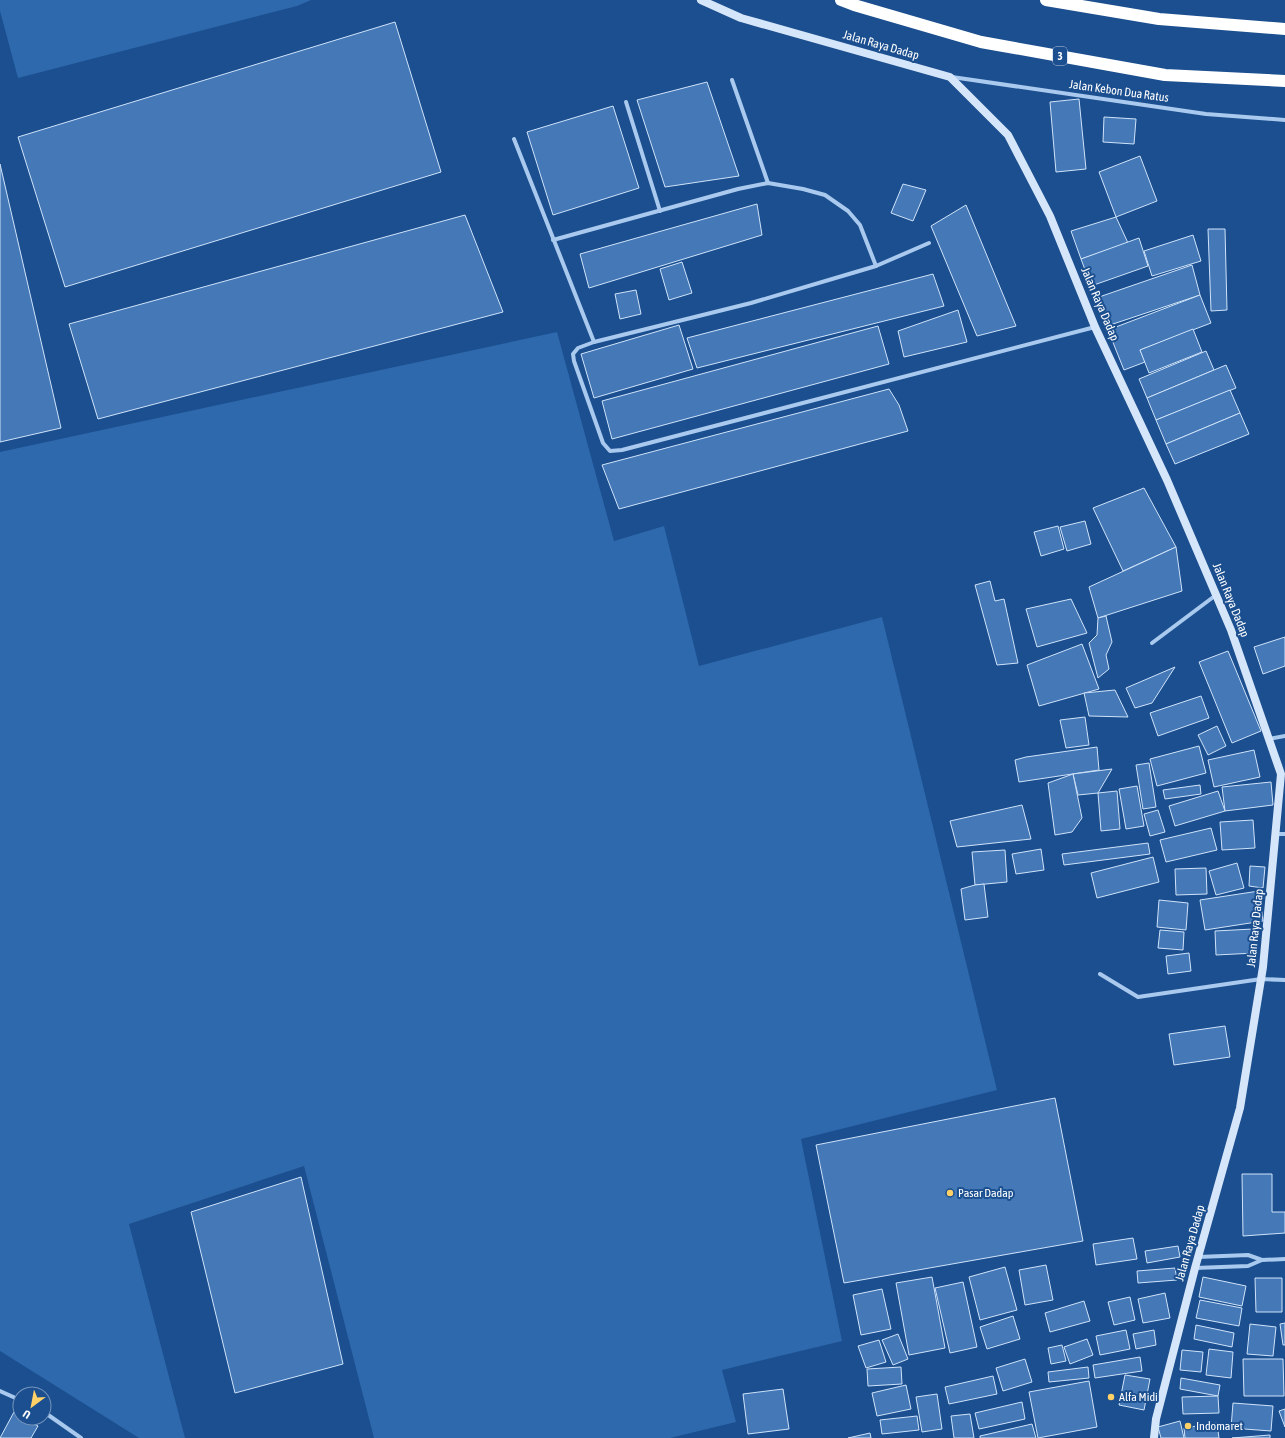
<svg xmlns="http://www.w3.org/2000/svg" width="1285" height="1438" font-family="'Asap Condensed',sans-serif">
	<rect width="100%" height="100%" fill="#1b4f8f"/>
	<g fill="#2e69ad">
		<polygon points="0,0 311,0 297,6 18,78 0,11"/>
		<polygon points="557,332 614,541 664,526 699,666 882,617 997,1090 801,1139 842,1341 722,1370 736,1422 670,1438 374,1438 304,1166 129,1224 185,1438 139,1438 0,1351 0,452"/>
	</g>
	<g fill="#4478b7" stroke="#cfe3fa">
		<polygon points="395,22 441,172 65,287 18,137"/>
		<polygon points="707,82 739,176 665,187 637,100"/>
		<polygon points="1079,99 1086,169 1056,172 1050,102"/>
		<polygon points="613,106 639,188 553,215 527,132"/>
		<polygon points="1104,117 1136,119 1134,144 1103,142"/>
		<polygon points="1140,156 1157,201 1116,217 1099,172"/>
		<polygon points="0,164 61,428 0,442"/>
		<polygon points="903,184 926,190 913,221 891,213"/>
		<polygon points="757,204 762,235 589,288 580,254"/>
		<polygon points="966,205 1016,326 977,336 931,226"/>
		<polygon points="465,215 503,312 98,419 69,324"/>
		<polygon points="1116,217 1128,243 1081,259 1071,231"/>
		<polygon points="1208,229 1225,229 1227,310 1211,311"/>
		<polygon points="1193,235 1201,261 1152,276 1144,251"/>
		<polygon points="1139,238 1148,266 1091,286 1081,259"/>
		<polygon points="682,262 692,293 669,300 660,269"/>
		<polygon points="1192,265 1200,295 1110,325 1099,297"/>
		<polygon points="933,274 944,306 697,368 687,338"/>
		<polygon points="636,290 641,314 620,319 615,294"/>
		<polygon points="1200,295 1211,323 1140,350 1145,362 1124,370 1108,330"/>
		<polygon points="958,310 967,342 904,357 898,331"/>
		<polygon points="679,325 693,369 594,398 581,354"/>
		<polygon points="878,326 889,364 612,439 602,401"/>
		<polygon points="1193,329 1202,352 1149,373 1140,350"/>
		<polygon points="1206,351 1214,370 1147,398 1139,379"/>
		<polygon points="1226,365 1236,388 1156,420 1147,398"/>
		<polygon points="889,389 899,405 908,431 619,509 602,465"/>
		<polygon points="1230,390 1240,413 1166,444 1156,420"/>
		<polygon points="1240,413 1249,434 1175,464 1166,444"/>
		<polygon points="1144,488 1176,547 1123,571 1093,508"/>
		<polygon points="1085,521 1091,544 1067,551 1060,527"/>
		<polygon points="1058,526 1064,549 1041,556 1034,532"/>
		<polygon points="1176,547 1182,591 1098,618 1089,587"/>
		<polygon points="990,581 995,601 1004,599 1018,663 997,665 975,585"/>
		<polygon points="1071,599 1087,633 1037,647 1026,609"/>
		<polygon points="1106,616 1112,642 1106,655 1109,669 1098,678 1089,643 1097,635 1098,618"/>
		<polygon points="1285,637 1285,666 1263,674 1254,647"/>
		<polygon points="1082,644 1099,689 1039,706 1027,665"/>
		<polygon points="1228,651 1261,731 1232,743 1199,662"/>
		<polygon points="1175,667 1152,703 1135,708 1126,688"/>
		<polygon points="1115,690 1128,717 1089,716 1084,693"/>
		<polygon points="1201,696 1209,718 1158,736 1150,713"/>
		<polygon points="1085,717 1089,745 1066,748 1060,720"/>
		<polygon points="1217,726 1226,746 1208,755 1198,735"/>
		<polygon points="1199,746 1206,773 1157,786 1150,759"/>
		<polygon points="1097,747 1099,770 1019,782 1015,760 1026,757"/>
		<polygon points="1254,750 1260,777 1214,787 1208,760"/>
		<polygon points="1149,763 1156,807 1143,809 1136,765"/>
		<polygon points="1112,769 1098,793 1078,795 1073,774"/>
		<polygon points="1073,774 1082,818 1072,832 1055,835 1048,783"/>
		<polygon points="1271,782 1273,805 1225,811 1222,787"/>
		<polygon points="1200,785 1201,794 1165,799 1163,790"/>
		<polygon points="1137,786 1144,826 1126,829 1119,789"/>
		<polygon points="1117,791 1120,829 1101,831 1098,793"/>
		<polygon points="1218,791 1225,811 1175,826 1169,806"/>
		<polygon points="1022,805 1031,839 957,847 950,821"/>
		<polygon points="1158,810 1165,832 1150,836 1144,814"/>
		<polygon points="1253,820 1255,848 1222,850 1220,822"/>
		<polygon points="1211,828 1217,850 1166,862 1160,840"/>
		<polygon points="1148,843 1150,854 1064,865 1062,854"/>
		<polygon points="1041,849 1044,870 1016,874 1012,854"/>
		<polygon points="1005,850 1007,882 975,885 972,852"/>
		<polygon points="1153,857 1159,882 1097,898 1091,873"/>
		<polygon points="1237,863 1244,888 1216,895 1209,871"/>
		<polygon points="1250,866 1265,867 1263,888 1249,886"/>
		<polygon points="1206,868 1207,894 1176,895 1175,869"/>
		<polygon points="984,884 988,917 965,920 961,889 975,885"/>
		<polygon points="1259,891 1263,921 1205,930 1200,900"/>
		<polygon points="1159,900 1188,903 1186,930 1157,927"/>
		<polygon points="1253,929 1255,953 1216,955 1215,931"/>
		<polygon points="1160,930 1184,932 1183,950 1158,948"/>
		<polygon points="1189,953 1191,971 1168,974 1166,956"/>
		<polygon points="1225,1026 1230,1057 1174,1065 1169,1034"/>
		<polygon points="1055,1098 1083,1241 844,1283 816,1145"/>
		<polygon points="1242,1174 1272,1174 1272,1212 1285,1212 1285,1233 1243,1236"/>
		<polygon points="301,1177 343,1364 235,1393 191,1212"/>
		<polygon points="1133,1238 1137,1259 1096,1265 1093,1244"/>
		<polygon points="1178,1246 1180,1257 1147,1263 1145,1251"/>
		<polygon points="1046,1265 1053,1300 1025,1305 1019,1270"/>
		<polygon points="1005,1267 1017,1310 980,1320 969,1277"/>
		<polygon points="1175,1268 1177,1280 1138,1283 1137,1271"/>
		<polygon points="932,1277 945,1348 909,1355 896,1283"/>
		<polygon points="1203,1277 1246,1286 1242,1306 1199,1297"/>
		<polygon points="1255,1278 1282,1278 1282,1312 1256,1312"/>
		<polygon points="963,1282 977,1347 950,1353 935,1288"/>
		<polygon points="882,1289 891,1329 861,1335 853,1295"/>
		<polygon points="1165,1293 1170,1318 1143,1323 1138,1299"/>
		<polygon points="1130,1297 1135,1320 1114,1325 1108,1302"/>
		<polygon points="1200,1300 1242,1308 1239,1326 1196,1318"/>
		<polygon points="1084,1301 1090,1321 1050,1332 1045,1313"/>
		<polygon points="1013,1316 1020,1339 987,1349 980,1327"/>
		<polygon points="1285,1323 1285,1345 1283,1345 1280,1324"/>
		<polygon points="1250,1324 1276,1327 1273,1356 1247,1354"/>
		<polygon points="1196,1325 1234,1333 1232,1347 1194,1339"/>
		<polygon points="1126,1330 1130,1349 1100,1355 1096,1336"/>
		<polygon points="1154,1330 1156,1345 1136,1349 1133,1334"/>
		<polygon points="898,1334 908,1359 893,1365 882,1340"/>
		<polygon points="1087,1339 1093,1355 1070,1364 1064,1347"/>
		<polygon points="879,1340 886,1362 866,1368 858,1346"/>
		<polygon points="1062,1345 1066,1361 1051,1364 1048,1348"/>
		<polygon points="1209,1349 1233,1352 1231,1378 1206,1375"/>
		<polygon points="1182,1350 1203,1352 1201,1372 1180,1370"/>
		<polygon points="1140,1357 1142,1371 1095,1378 1093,1365"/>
		<polygon points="1025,1359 1032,1382 1003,1391 996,1368"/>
		<polygon points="1243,1359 1283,1359 1284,1396 1244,1396"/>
		<polygon points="901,1367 902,1384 868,1386 867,1369"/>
		<polygon points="1088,1367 1089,1378 1049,1382 1048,1372"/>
		<polygon points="1125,1375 1150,1379 1144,1410 1119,1405"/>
		<polygon points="993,1376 997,1394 949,1404 945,1387"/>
		<polygon points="1181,1378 1220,1385 1218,1396 1180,1389"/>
		<polygon points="1089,1381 1097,1427 1038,1438 1029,1392"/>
		<polygon points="906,1385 911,1409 877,1416 872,1393"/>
		<polygon points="783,1389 789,1429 748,1434 743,1394"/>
		<polygon points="937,1394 942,1429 922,1432 916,1397"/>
		<polygon points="1218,1396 1219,1413 1183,1414 1182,1397"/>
		<polygon points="1022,1402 1025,1419 979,1429 975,1413"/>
		<polygon points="1233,1403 1273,1406 1271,1431 1231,1428"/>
		<polygon points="1285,1409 1285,1427 1279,1411"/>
		<polygon points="14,1412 20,1416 20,1418 24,1418 38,1426 31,1438 0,1438"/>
		<polygon points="970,1414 974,1438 954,1438 951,1416"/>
		<polygon points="917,1416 919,1430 882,1434 880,1420"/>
		<polygon points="1180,1421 1184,1438 1161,1438 1158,1427"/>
		<polygon points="1217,1423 1219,1438 1185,1438 1184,1428"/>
		<polygon points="1032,1424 1036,1438 980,1438 980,1436"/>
		<polygon points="870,1433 871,1438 848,1438"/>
		<polygon points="1270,1435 1270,1438 1232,1438"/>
	</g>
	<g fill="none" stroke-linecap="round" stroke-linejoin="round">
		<g stroke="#a9c9ee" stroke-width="4">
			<polyline points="952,77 1206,114 1285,120"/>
			<polyline points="732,80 768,183"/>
			<polyline points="626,102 660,211"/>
			<polyline points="514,139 594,342"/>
			<polyline points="553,240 738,189 768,183 803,189 825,195 848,211 860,225 876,266"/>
			<polyline points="929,243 876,266 849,274 751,303 594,342 578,348 573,354 574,361 603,443 610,451 622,450 1095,327"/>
			<polyline points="1152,643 1216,595"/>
			<polyline points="1269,739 1285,736"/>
			<polyline points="1276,834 1285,834"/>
			<polyline points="1100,974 1138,997 1261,979 1285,980"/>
			<polyline points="1198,1257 1248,1255 1262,1260 1285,1259"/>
			<polyline points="1195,1268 1248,1266 1262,1260"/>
			<polyline points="0,1391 20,1400"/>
			<polyline points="44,1412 81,1438"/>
		</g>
		<polyline stroke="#d6e6fa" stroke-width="8" points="701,0 741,18 950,77 1008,135 1050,216 1095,327 1167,480 1231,630 1281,774 1263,967 1240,1108 1195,1268 1156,1419 1154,1438"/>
		<g stroke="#fff" stroke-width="12">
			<polyline points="841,0 854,5 981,42 1165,75 1285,81"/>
			<polyline points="1046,0 1159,19 1285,29"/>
		</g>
	</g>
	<g fill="#ffd166" stroke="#1b4f8f" stroke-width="1.5">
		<circle cx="950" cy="1193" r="4"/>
		<circle cx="1111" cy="1397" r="4"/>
		<circle cx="1188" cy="1426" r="4"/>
	</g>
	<g text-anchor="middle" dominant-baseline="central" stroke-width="4" stroke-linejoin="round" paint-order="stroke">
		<rect fill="#1b4f8f" stroke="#bbcadd" stroke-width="1" x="1053" y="47" width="14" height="18" rx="3"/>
		<g font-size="11" font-weight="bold" fill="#fff">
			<text x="1060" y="56">3</text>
		</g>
		<g font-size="12" fill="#fff" stroke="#1b4f8f">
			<text transform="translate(881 45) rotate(16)">Jalan Raya Dadap</text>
			<text transform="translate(1119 91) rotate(8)">Jalan Kebon Dua Ratus</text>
			<text transform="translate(1100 304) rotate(67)">Jalan Raya Dadap</text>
			<text transform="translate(1231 600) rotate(68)">Jalan Raya Dadap</text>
			<text transform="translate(1255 928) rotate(-84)">Jalan Raya Dadap</text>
			<text transform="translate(1190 1243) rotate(-74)">Jalan Raya Dadap</text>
		</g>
		<g font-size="12" fill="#fff" stroke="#1b4f8f" text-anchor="start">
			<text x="958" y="1193">Pasar Dadap</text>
			<text x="1119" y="1397">Alfa Midi</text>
			<text x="1196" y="1426">Indomaret</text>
		</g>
	</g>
	<g transform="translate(32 1406) rotate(212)"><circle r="19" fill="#1b4f8f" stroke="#7695bc"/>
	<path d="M0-3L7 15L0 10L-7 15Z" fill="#ffd166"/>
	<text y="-6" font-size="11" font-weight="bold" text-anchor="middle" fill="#ffffff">U</text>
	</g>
</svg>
